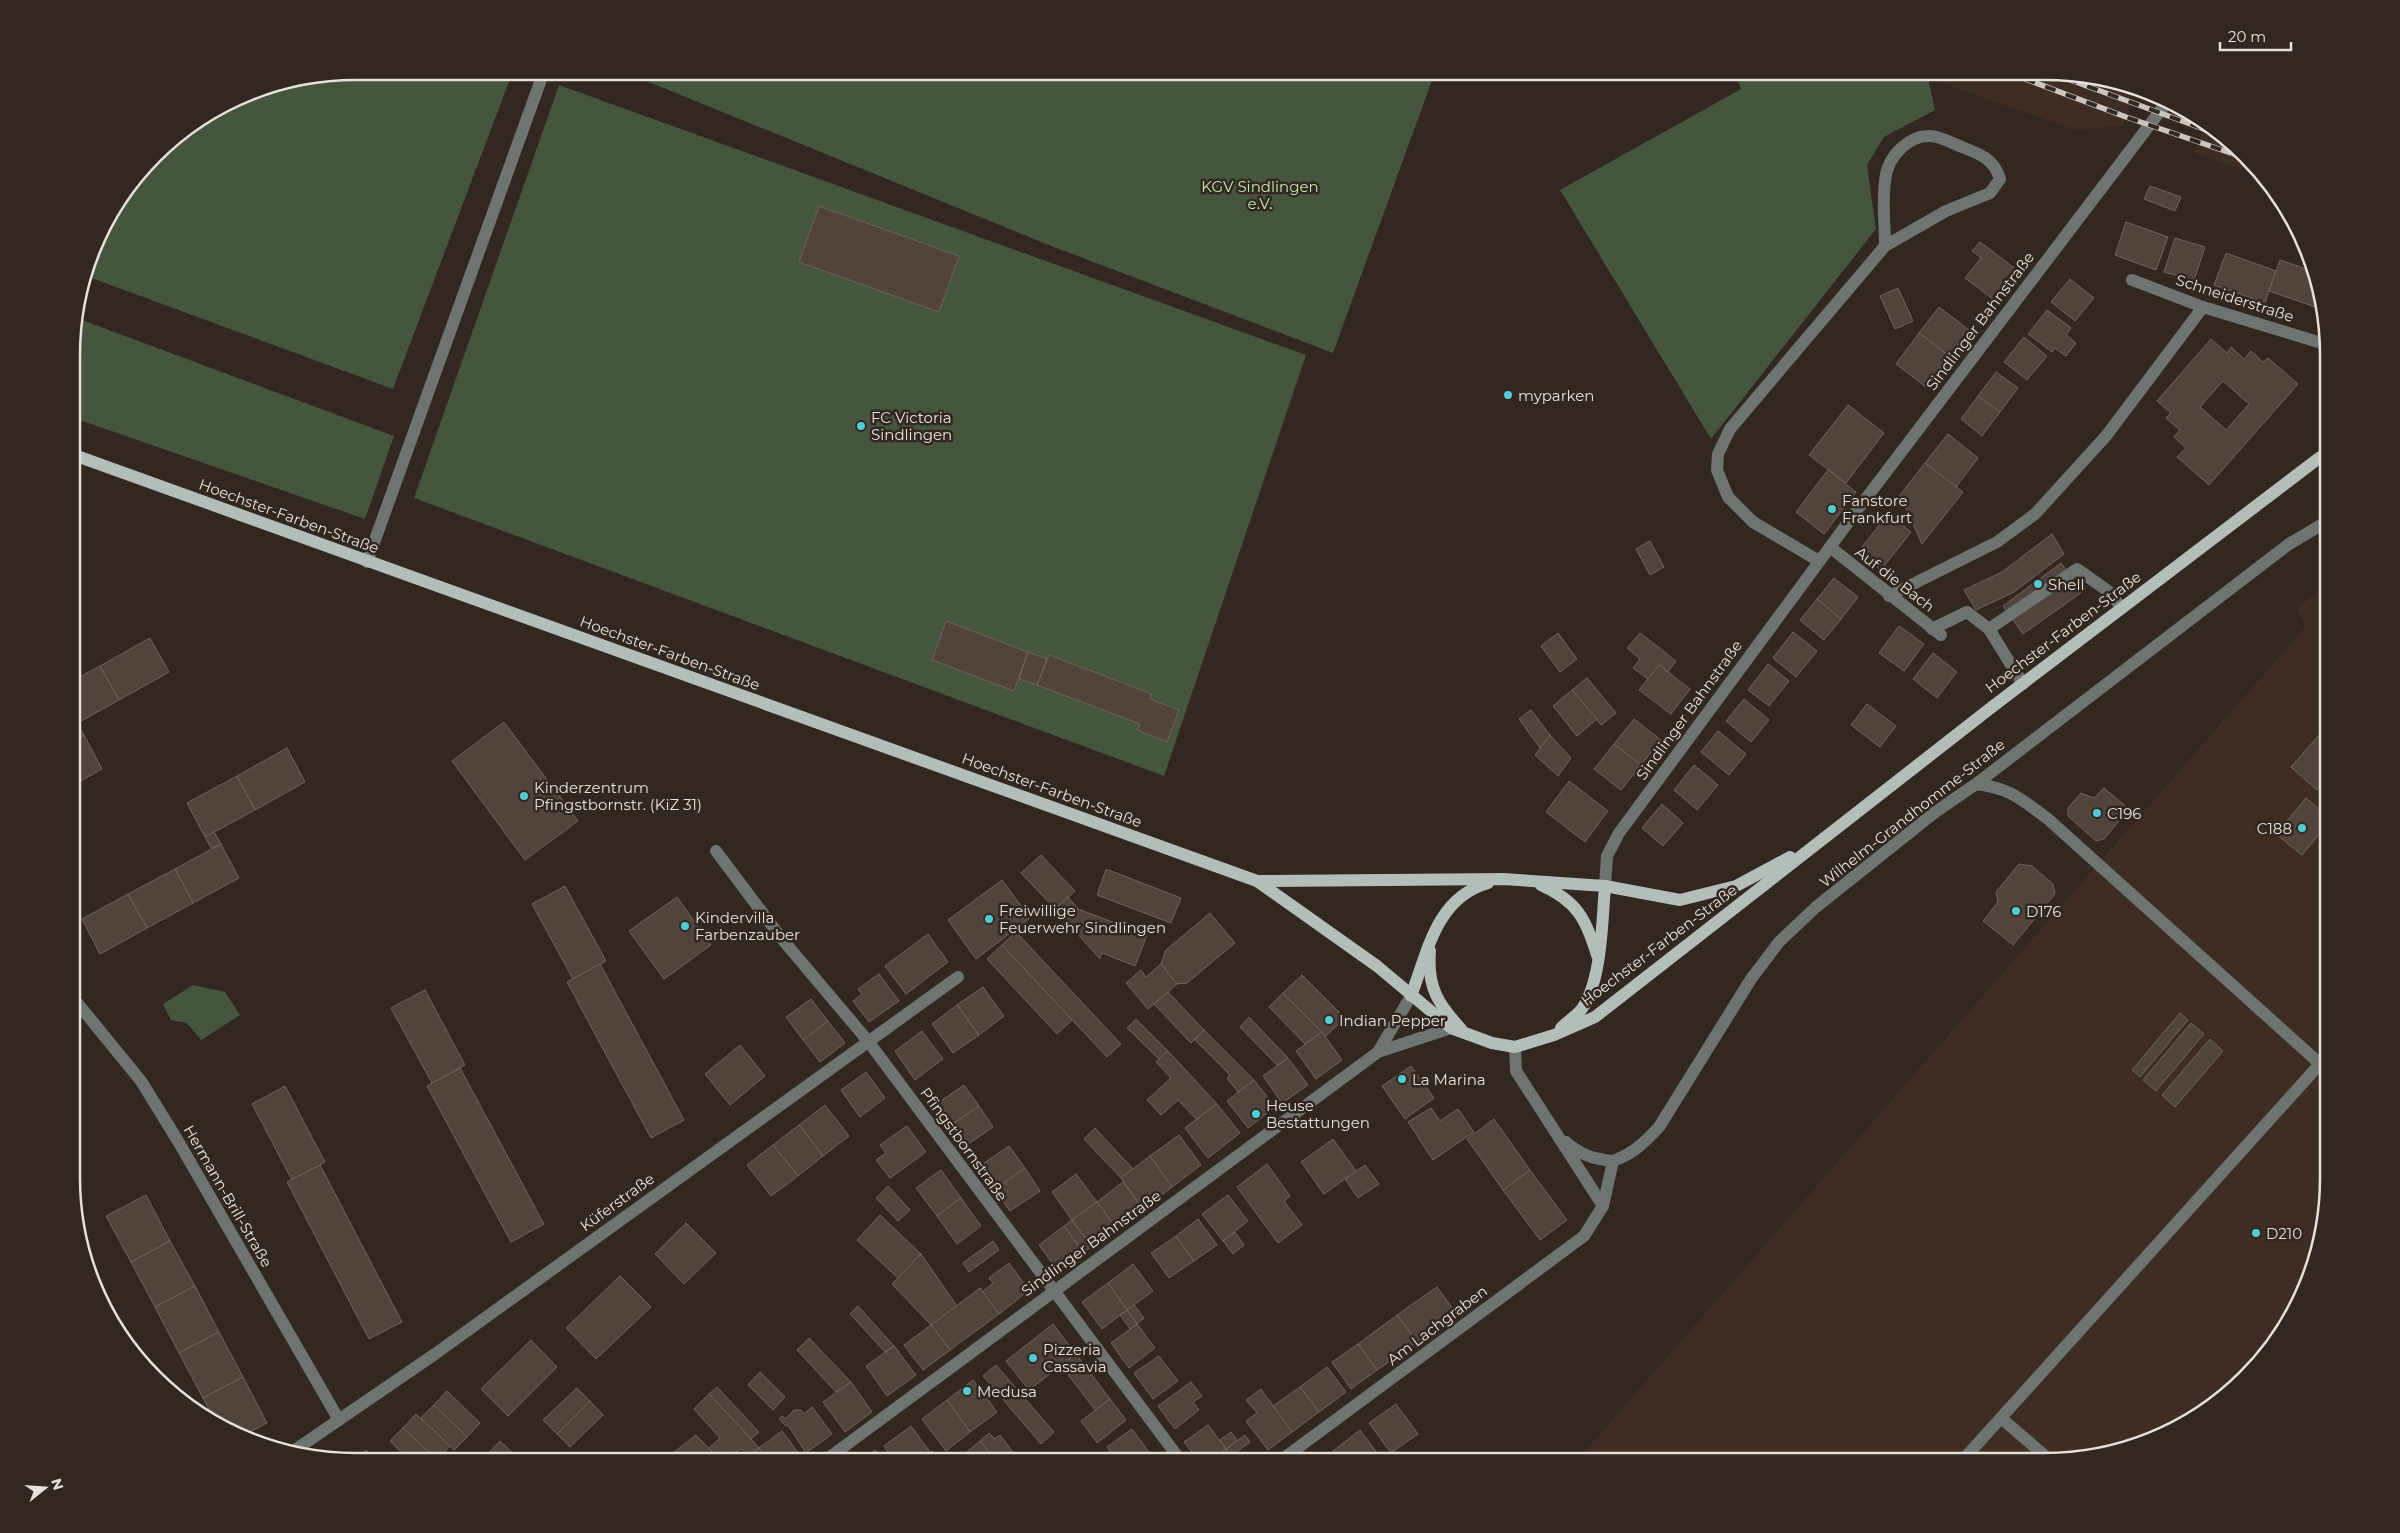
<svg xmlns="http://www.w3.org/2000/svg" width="2400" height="1533" font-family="Montserrat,sans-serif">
	<rect width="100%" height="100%" fill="#322721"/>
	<g fill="#3d2d23">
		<polygon points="1924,71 2046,71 2136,86 2123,126 2075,130 1928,78"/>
		<polygon points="2211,126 2246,154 2264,178 2194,153 2203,129"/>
		<polygon points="2328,584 2328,1197 2314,1269 2281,1336 2246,1379 2187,1424 2119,1452 2064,1461 1576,1461 2305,627 2297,608"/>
	</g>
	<g fill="#46553e">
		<polygon points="355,71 513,71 393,389 86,276 101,229 168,142 246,93"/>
		<polygon points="654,71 1435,71 1435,72 1333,353 1046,244 649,82"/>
		<polygon points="1734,71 1924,71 1928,78 1935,110 1884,137 1867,165 1876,229 1711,439 1560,190 1741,89"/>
		<polygon points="559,85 1306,355 1164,776 414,498"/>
		<polygon points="74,317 394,436 365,519 74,418"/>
		<polygon points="193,985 225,992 240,1015 201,1040 187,1023 171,1020 163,1004"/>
	</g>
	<g fill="#50443d" stroke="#70645c" fill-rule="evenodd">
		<polygon points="2150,186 2181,197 2175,211 2144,199"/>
		<polygon points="819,206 959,256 939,312 799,262"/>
		<polygon points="2126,222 2168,237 2156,270 2115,255"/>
		<polygon points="2175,238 2205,247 2194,280 2164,272"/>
		<polygon points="1980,242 2017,270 1994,300 1965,278 1981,258 1972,251"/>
		<polygon points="2226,253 2276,271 2265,303 2214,285"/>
		<polygon points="2280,260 2315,272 2323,304 2321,309 2269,291"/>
		<polygon points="2070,279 2094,298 2075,321 2051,302"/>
		<polygon points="1898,288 1913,321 1895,329 1880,296"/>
		<polygon points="1939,307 1969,330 1949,356 1919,333"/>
		<polygon points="2047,310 2071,328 2066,335 2076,343 2066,356 2055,348 2052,352 2028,334"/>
		<polygon points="1919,333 1949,356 1926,387 1896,364"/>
		<polygon points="2024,337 2047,356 2027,380 2004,362"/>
		<path d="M2211,339L2227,353L2231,347L2244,359L2251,351L2263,362L2268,358L2298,384L2209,485L2177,457L2186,448L2174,437L2180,430L2166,418L2171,413L2157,401ZM2223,381L2249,404L2226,430L2200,407Z"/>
		<polygon points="1996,372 2018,388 2000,412 1978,396"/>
		<polygon points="1978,396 2000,412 1982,436 1961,419"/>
		<polygon points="1848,405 1884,433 1846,483 1809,455"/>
		<polygon points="1948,434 1978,458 1956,487 1925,463"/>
		<polygon points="1925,463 1963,492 1922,544 1900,495"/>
		<polygon points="1828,470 1856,492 1824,534 1796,512"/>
		<polygon points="1888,514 1911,532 1881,570 1858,552"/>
		<polygon points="2052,534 2064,554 2014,592 1976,610 1964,590 2002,572"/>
		<polygon points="1650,541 1664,567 1650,575 1636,549"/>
		<polygon points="2061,563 2082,592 2023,634 2003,606"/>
		<polygon points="1834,578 1858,597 1841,619 1817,599"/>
		<polygon points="1817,599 1841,619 1824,640 1800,620"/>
		<polygon points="946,621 1028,652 1014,691 932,660"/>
		<polygon points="1899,626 1924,644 1904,671 1879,653"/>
		<polygon points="1793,632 1817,651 1796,677 1773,658"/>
		<polygon points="1558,633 1577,659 1560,672 1541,646"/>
		<polygon points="1640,633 1676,661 1668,672 1659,665 1648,679 1633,668 1640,659 1627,648"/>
		<polygon points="150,638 169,672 119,700 100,666"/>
		<polygon points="1028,652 1047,659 1037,685 1019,679"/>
		<polygon points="1933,653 1957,672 1937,698 1913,679"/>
		<polygon points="1049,655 1152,694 1150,699 1179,710 1167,742 1137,730 1140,724 1037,685"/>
		<polygon points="1768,664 1789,681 1769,706 1748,690"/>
		<polygon points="1659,665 1690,689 1671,714 1639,690"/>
		<polygon points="100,666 119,700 74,725 74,680"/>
		<polygon points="1587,678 1616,713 1601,725 1572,690"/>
		<polygon points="1572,690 1597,719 1577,736 1553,706"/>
		<polygon points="1744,699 1769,720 1751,742 1726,721"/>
		<polygon points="1867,704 1896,726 1880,747 1851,725"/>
		<polygon points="1531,710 1550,735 1540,748 1519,719"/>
		<polygon points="1634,719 1661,740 1641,765 1614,744"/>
		<polygon points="504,722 578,821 525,860 452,761"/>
		<polygon points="77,723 84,735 76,739 74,725"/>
		<polygon points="2328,725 2328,777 2317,790 2291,767"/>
		<polygon points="1718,731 1746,754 1729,775 1701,752"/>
		<polygon points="84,735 102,769 74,785 74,741"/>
		<polygon points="1550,735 1571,758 1558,776 1535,755"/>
		<polygon points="1614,744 1641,765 1621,790 1594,769"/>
		<polygon points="287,748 305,782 255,810 237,776"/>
		<polygon points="1694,765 1718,785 1697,810 1674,790"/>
		<polygon points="237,776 255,810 205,837 187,803"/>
		<polygon points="1569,781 1608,811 1585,842 1546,812"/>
		<polygon points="2104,788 2129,809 2104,839 2096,841 2068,816 2068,808 2081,793 2094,798"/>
		<polygon points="2306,798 2328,817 2328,823 2302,855 2276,834"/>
		<polygon points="1662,804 1683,823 1663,846 1642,828"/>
		<polygon points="214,832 221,844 211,848 205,837"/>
		<polygon points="221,844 239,878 193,903 175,869"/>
		<polygon points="1041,855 1075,891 1055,909 1021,873"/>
		<polygon points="2019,864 2032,866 2053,884 2055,894 2013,945 1983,921 1998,902 1996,892"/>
		<polygon points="175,869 193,903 147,928 128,894"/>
		<polygon points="1106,869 1181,898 1171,923 1097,895"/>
		<polygon points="1002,880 1030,918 976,959 948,920"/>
		<polygon points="565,886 606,961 573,979 532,904"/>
		<polygon points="128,894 147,928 100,954 82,919"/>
		<polygon points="677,897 711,945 664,979 629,931"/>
		<polygon points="1068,897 1078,909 1066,921 1055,909"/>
		<polygon points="1078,909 1147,935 1135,966 1102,953 1100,959 1066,921"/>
		<polygon points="1210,913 1235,943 1187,983 1177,984 1161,964 1166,950"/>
		<polygon points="1016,932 1121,1044 1107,1057 1002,945"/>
		<polygon points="928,934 948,962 906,994 885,966"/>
		<polygon points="1002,945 1072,1020 1057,1034 987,959"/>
		<polygon points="600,964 684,1120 651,1138 567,982"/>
		<polygon points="1161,964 1177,984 1148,1009 1126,983 1141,970 1146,977"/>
		<polygon points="879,974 899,1001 869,1022 853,1001 862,994 858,989"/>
		<polygon points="1302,975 1345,1018 1325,1037 1283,993"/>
		<polygon points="983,987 1004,1016 979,1035 957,1005"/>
		<polygon points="425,990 465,1065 432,1083 391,1008"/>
		<polygon points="1168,992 1204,1030 1191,1043 1154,1004"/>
		<polygon points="1283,993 1322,1032 1305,1044 1269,1007"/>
		<polygon points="811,999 828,1021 803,1040 786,1017"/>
		<polygon points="957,1005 979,1035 953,1053 932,1024"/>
		<polygon points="2180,1013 2188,1020 2140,1077 2132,1070"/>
		<polygon points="1249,1017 1288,1058 1277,1065 1240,1027"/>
		<polygon points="1136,1019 1168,1051 1160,1060 1127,1028"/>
		<polygon points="828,1021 845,1043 820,1062 803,1040"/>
		<polygon points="2191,1023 2204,1034 2156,1091 2143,1080"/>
		<polygon points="1204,1030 1254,1080 1238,1092 1227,1078 1230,1075 1195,1040"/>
		<polygon points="922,1031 943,1059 915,1080 895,1051"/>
		<polygon points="1322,1032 1342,1060 1316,1079 1296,1051"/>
		<polygon points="2210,1039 2223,1051 2175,1107 2162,1095"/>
		<polygon points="740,1045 765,1076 730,1105 705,1074"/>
		<polygon points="1168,1051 1217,1104 1196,1119 1178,1100 1161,1115 1147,1100 1171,1078 1156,1062"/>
		<polygon points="1288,1058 1308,1085 1282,1103 1263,1076"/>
		<polygon points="1411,1066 1434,1098 1405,1119 1382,1086"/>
		<polygon points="460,1068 544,1224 511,1242 427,1086"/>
		<polygon points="866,1072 885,1098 860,1117 841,1090"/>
		<polygon points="1254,1080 1275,1107 1248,1128 1227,1101"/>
		<polygon points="964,1085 979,1106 950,1126 935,1105"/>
		<polygon points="285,1086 325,1162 292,1180 252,1104"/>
		<polygon points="1217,1104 1240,1133 1208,1158 1185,1128"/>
		<polygon points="825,1105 849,1136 823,1156 799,1125"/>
		<polygon points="979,1106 993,1127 964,1147 950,1126"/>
		<polygon points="1431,1108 1440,1121 1458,1109 1474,1132 1433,1160 1408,1122"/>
		<polygon points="1494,1119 1530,1170 1503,1190 1467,1139"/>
		<polygon points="799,1125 823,1156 798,1176 773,1145"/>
		<polygon points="907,1126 926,1152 890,1178 876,1160 886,1153 880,1145"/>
		<polygon points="1095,1128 1133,1169 1121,1178 1084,1139"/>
		<polygon points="1179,1135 1201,1165 1172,1187 1150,1156"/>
		<polygon points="1333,1139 1356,1171 1324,1194 1301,1162"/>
		<polygon points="773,1145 798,1176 771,1196 747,1165"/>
		<polygon points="1009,1146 1025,1168 995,1189 980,1166"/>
		<polygon points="1150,1156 1172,1187 1143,1209 1121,1178"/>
		<polygon points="1267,1164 1290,1196 1284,1201 1302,1225 1278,1243 1237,1187"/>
		<polygon points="320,1165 402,1322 369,1339 287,1182"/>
		<polygon points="1365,1165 1379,1184 1358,1198 1345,1179"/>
		<polygon points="1025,1168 1040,1191 1010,1211 995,1189"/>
		<polygon points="941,1170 961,1198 937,1216 916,1188"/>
		<polygon points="1530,1170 1567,1220 1540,1240 1503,1190"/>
		<polygon points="1076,1174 1097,1202 1072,1220 1052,1192"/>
		<polygon points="1123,1182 1143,1209 1116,1228 1097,1202"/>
		<polygon points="888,1186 910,1210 898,1221 876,1198"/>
		<polygon points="146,1195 170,1241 131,1262 106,1216"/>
		<polygon points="1228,1195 1248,1221 1223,1241 1202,1214"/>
		<polygon points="961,1198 981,1226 957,1244 937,1216"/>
		<polygon points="1097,1202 1116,1228 1092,1247 1072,1220"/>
		<polygon points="880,1215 921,1254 898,1278 857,1240"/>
		<polygon points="1198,1219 1217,1245 1194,1261 1176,1236"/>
		<polygon points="1072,1220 1092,1247 1083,1252 1064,1226"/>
		<polygon points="686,1223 716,1253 684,1284 655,1254"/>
		<polygon points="1064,1226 1083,1252 1058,1271 1039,1245"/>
		<polygon points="1235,1232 1244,1245 1233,1254 1223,1241"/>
		<polygon points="1176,1236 1194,1261 1169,1278 1151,1253"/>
		<polygon points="170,1241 195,1286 155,1307 131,1262"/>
		<polygon points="993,1241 999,1250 969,1272 963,1263"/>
		<polygon points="921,1254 957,1306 931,1325 892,1284"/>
		<polygon points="1009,1263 1025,1285 1023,1295 999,1314 982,1292 993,1283 989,1278"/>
		<polygon points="1133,1264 1153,1291 1127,1310 1108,1283"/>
		<polygon points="620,1276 651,1307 596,1359 566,1328"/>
		<polygon points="1108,1283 1127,1310 1102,1329 1082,1302"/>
		<polygon points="195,1286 219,1332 179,1353 155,1307"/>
		<polygon points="1437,1287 1456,1313 1417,1342 1397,1315"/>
		<polygon points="980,1288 999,1314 950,1350 931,1325"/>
		<polygon points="1134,1305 1144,1318 1137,1324 1127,1310"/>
		<polygon points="858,1306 894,1346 885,1352 850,1314"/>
		<polygon points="1127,1310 1137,1324 1130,1329 1120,1315"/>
		<polygon points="1397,1315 1417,1342 1377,1370 1358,1344"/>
		<polygon points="1053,1324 1076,1354 1029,1390 1006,1361"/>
		<polygon points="1137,1324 1155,1348 1129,1368 1111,1343"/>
		<polygon points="931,1325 950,1350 923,1370 904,1345"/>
		<polygon points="219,1332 243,1377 203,1398 179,1353"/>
		<polygon points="809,1338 851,1382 836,1392 797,1350"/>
		<polygon points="531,1340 557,1367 508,1416 481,1389"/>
		<polygon points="1358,1344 1377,1370 1351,1389 1332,1362"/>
		<polygon points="894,1346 916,1375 887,1396 866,1366"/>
		<polygon points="1076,1354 1110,1399 1095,1410 1061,1365"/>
		<polygon points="1159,1356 1178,1381 1153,1399 1134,1373"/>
		<polygon points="996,1365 1054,1432 1041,1444 983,1376"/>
		<polygon points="1327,1367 1346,1392 1319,1412 1300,1387"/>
		<polygon points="760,1372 785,1397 773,1410 748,1385"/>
		<polygon points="243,1377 267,1423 242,1436 216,1423 203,1398"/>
		<polygon points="973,1380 997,1412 970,1432 947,1400"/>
		<polygon points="851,1382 872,1412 845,1432 823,1402"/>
		<polygon points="1191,1382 1202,1396 1193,1402 1199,1410 1175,1429 1158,1406"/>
		<polygon points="717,1387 759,1432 751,1439 709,1394"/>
		<polygon points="1300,1387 1319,1412 1292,1432 1273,1406"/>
		<polygon points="577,1388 590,1401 557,1434 543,1420"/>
		<polygon points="1261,1389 1292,1432 1268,1450 1246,1421 1257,1413 1246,1400"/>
		<polygon points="447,1391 480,1423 467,1437 434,1405"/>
		<polygon points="709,1394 751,1439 759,1448 748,1456 742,1449 733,1453 723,1462 709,1448 720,1438 694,1409"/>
		<polygon points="1110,1399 1126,1420 1097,1443 1081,1421"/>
		<polygon points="947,1400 970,1432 946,1451 922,1419"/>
		<polygon points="590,1401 603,1415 570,1447 557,1434"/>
		<polygon points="1396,1404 1418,1434 1391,1453 1369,1423"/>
		<polygon points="434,1405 467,1437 454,1450 421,1418"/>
		<polygon points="812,1407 832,1434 806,1453 788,1425 786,1426 779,1419 782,1416 786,1419 794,1410 801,1410 804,1414"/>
		<polygon points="416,1414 450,1446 437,1460 403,1428"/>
		<polygon points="1208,1425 1226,1449 1209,1461 1199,1461 1184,1442"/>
		<polygon points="911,1426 930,1452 917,1462 895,1462 884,1446"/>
		<polygon points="403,1428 437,1460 435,1462 411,1462 390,1441"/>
		<polygon points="1132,1429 1151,1455 1142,1461 1117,1461 1107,1447"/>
		<polygon points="1360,1430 1383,1461 1341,1461 1333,1451"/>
		<polygon points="782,1431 800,1455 791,1462 770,1462 759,1448"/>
		<polygon points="1231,1432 1237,1440 1226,1449 1220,1440"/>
		<polygon points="989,1433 995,1439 1000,1435 1012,1451 1008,1455 1011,1459 1008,1462 997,1462 980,1441"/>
		<polygon points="696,1435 722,1462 664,1460"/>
		<polygon points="1245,1435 1250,1442 1231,1456 1226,1449"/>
		<polygon points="500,1441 522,1462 490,1462 485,1457"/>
		<polygon points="980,1441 997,1462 975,1462 967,1452"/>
		<polygon points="759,1448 770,1462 741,1462 748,1456"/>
		<polygon points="1226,1449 1235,1461 1209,1461"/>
		<polygon points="366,1450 378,1462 355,1462"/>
		<polygon points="875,1450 884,1462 860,1462"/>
		<polygon points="932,1451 941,1462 926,1462 922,1458"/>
		<polygon points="554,1453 563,1462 546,1462"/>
		<polygon points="1084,1456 1089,1461 1077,1461"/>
		<polygon points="1326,1456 1330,1461 1318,1461"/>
	</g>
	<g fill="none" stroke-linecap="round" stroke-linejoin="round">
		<g stroke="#6e7470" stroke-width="12">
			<polyline points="2132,280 2203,307 2328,345"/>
			<polyline points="1830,547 1941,635"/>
			<path d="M1819,561L1753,522L1728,497L1717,470L1718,454L1730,429L1885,246L1946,211L1990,193L2000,179C1994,159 1980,154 1962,147C1954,144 1945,139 1937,137C1911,131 1887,156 1885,181C1882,202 1885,225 1885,246"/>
			<polyline points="367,562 543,74"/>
			<polyline points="1889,596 1997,542 2035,514 2106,436 2203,307"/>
			<polyline points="1932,629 1967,612 1989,629"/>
			<polyline points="2023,684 1989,629 2077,569 2108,591 2122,608"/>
			<path d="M1976,784C2010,788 2021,799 2048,819L2328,1071"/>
			<polyline points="716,851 782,939 868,1041 1181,1461"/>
			<polyline points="1605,886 1607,856 1619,833 1861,505 2167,102"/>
			<polyline points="74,999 141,1081 178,1141 339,1420"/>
			<polyline points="1515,1047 1516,1071 1603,1206"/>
			<polyline points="1378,1052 1411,996"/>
			<path d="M1566,1142C1581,1155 1593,1159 1613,1161"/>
			<polyline points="2001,1418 2051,1461"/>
			<polyline points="292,1452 435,1354 958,977"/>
			<path d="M1280,1461L1584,1236L1603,1206L1613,1161C1633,1154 1645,1142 1659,1127L1751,979L1779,942L1816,907L1934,813L1976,784L2289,544L2328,521"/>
			<polyline points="1962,1461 2328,1055"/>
			<polyline points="823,1462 1370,1058 1378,1052 1451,1028"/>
		</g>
		<g stroke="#b2beb7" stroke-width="12">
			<polyline points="74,455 1257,881 1377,966 1451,1028 1492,1043 1515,1047 1554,1035 1595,1017 1992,707 2319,458 2328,453"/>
			<polyline points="1257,881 1503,879 1605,886 1680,900 1736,886 1790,857"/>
			<path d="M1541,885C1577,901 1586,919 1597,955"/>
			<path d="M1430,951C1427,987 1438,1004 1461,1029"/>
			<path d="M1411,996C1428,951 1436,898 1488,883"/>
			<path d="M1561,1028C1567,1022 1575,1017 1581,1010C1602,982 1602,921 1605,886"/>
		</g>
		<g stroke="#ccc4bf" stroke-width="5.5">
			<g id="rail">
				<polyline points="2004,71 2126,117 2251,160"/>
				<polyline points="2046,71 2223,136"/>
			</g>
		</g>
		<use href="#rail" stroke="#322721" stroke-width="4" stroke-dasharray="11" stroke-linecap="butt"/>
	</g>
	<g fill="#52ccd0" stroke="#322721" stroke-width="2">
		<circle cx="1508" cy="395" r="5"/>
		<circle cx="861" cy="426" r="5"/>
		<circle cx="1832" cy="509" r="5"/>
		<circle cx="2038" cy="584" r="5"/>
		<circle cx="524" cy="796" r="5"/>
		<circle cx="2097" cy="813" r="5"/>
		<circle cx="2302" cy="828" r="5"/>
		<circle cx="2016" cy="911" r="5"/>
		<circle cx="989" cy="919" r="5"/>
		<circle cx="685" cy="926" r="5"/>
		<circle cx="1329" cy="1020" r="5"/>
		<circle cx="1402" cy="1079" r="5"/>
		<circle cx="1256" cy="1114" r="5"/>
		<circle cx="2256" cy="1233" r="5"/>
		<circle cx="1033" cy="1358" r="5"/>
		<circle cx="967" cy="1391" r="5"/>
	</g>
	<g text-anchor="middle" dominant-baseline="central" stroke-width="5" stroke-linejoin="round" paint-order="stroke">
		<g font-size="15" fill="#beeaa8" stroke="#322721">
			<text x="1260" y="186">KGV Sindlingen<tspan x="1260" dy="17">e.V.</tspan></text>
		</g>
		<g font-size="15" fill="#e7e0db" stroke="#322721">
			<text transform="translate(2235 298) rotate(18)">Schneiderstraße</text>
			<text transform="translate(1980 321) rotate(-53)">Sindlinger Bahnstraße</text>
			<text transform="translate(289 516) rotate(20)">Hoechster-Farben-Straße</text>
			<text transform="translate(1895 579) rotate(38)">Auf die Bach</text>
			<text transform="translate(2063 632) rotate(-37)">Hoechster-Farben-Straße</text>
			<text transform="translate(670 653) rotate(20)">Hoechster-Farben-Straße</text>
			<text transform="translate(1689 710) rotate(-54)">Sindlinger Bahnstraße</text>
			<text transform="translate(1052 790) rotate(20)">Hoechster-Farben-Straße</text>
			<text transform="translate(1912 813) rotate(-38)">Wilhelm-Grandhomme-Straße</text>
			<text transform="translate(1659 945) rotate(-37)">Hoechster-Farben-Straße</text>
			<text transform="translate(964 1144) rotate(54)">Pfingstbornstraße</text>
			<text transform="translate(228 1196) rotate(60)">Hermann-Brill-Straße</text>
			<text transform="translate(617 1202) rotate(-36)">Küferstraße</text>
			<text transform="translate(1091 1243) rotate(-36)">Sindlinger Bahnstraße</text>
			<text transform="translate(1437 1325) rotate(-37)">Am Lachgraben</text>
		</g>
		<g font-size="15" fill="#e7e0db" stroke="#322721" text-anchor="start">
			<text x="1518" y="395">myparken</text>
			<text x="871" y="417">FC Victoria<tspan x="871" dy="17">Sindlingen</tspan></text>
			<text x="1842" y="500">Fanstore<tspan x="1842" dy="17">Frankfurt</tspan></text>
			<text x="2048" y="584">Shell</text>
			<text x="534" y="787">Kinderzentrum<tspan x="534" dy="17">Pfingstbornstr. (KiZ 31)</tspan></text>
			<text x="2107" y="813">C196</text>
			<text x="2292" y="828" text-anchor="end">C188</text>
			<text x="999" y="910">Freiwillige<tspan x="999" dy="17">Feuerwehr Sindlingen</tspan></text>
			<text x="2026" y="911">D176</text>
			<text x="695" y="917">Kindervilla<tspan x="695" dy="17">Farbenzauber</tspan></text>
			<text x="1339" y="1020">Indian Pepper</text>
			<text x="1412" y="1079">La Marina</text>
			<text x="1266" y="1105">Heuse<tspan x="1266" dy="17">Bestattungen</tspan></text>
			<text x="2266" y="1233">D210</text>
			<text x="1043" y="1349">Pizzeria<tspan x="1043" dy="17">Cassavia</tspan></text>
			<text x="977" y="1391">Medusa</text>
		</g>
	</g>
	<path d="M0 0H2400V1533H0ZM355 80H2045A275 275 0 0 1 2320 355V1178A275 275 0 0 1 2045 1453H355A275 275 0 0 1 80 1178V355A275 275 0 0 1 355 80Z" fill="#322721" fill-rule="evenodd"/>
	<path fill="none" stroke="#e7e0db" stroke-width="2.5" d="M355 80H2045A275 275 0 0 1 2320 355V1178A275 275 0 0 1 2045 1453H355A275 275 0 0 1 80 1178V355A275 275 0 0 1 355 80Z"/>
	<g transform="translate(45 1488) rotate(73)" stroke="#322721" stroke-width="4" paint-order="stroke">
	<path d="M0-4L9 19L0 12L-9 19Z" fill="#e7e0db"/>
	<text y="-8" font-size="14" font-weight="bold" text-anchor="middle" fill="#e7e0db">N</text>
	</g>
	<path d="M2220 42v8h71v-8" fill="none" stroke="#e7e0db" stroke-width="2.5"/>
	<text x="2228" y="42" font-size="15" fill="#e7e0db" stroke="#322721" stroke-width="4" paint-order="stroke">20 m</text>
</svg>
